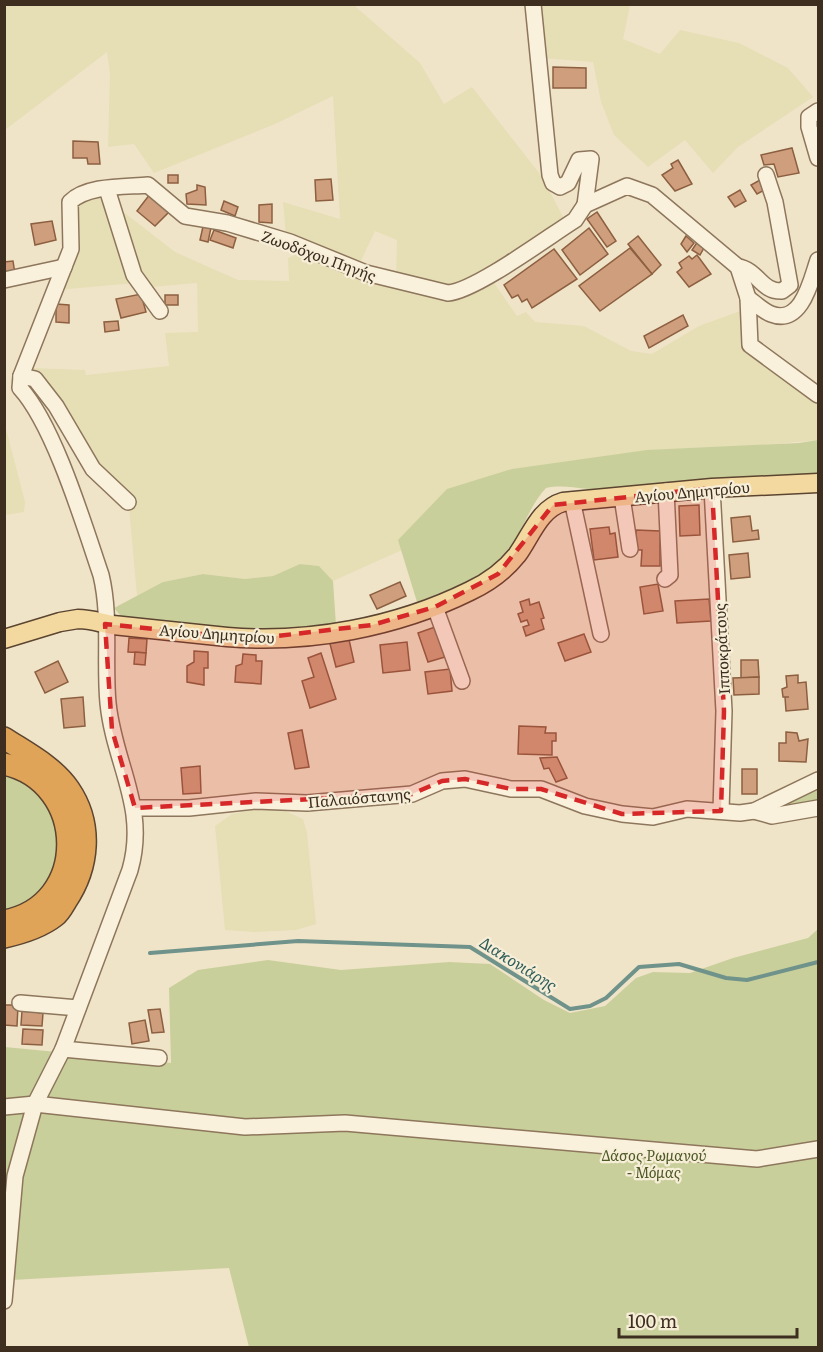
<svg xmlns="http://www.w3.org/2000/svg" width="823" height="1352" font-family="Literata,serif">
	<rect width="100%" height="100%" fill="#f0e4c8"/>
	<g fill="#e6deb5">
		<polygon points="5,5 356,5 356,7 420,63 444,104 472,87 543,178 565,221 473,279 449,289 396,277 397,240 375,231 358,267 286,236 283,202 340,219 333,96 275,124 154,173 134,144 108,147 110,73 107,52 5,130"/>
		<polygon points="536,5 630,5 623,39 660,54 680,30 739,43 788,68 813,97 738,147 713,173 685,140 648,167 614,135 601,102 593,62 541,58"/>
		<polygon points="97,197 117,207 175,252 238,280 289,281 288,258 302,252 437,297 463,297 492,280 517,316 526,312 535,322 584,326 631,351 652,354 699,326 743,310 742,340 804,389 818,404 818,440 512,469 402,550 333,581 319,566 300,564 273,576 245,579 203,574 163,582 137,596 129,507 30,368 85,370 86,375 169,366 165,333 198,332 197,283 139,288 135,283 57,290 76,202"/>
		<polygon points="4,421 25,502 24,512 5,515"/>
		<polygon points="252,810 283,810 303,819 307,833 316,924 296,930 255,932 225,930 215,826 232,814"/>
	</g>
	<g fill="#c9cf9b">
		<path d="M818,440V476L804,474C741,478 678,487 615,491C592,492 567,483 546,488C530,505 525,526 512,544C489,577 453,588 417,602L398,540L447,489L512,469L647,450L799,443Z"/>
		<polygon points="300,564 319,566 333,581 336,625 268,633 124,620 114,608 163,582 203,574 245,579 273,576"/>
		<polygon points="5,773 40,792 58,824 58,864 38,897 5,915"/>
		<polygon points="818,787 818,804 790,806 788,802"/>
		<polygon points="818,929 818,1347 249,1347 229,1268 12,1280 5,1240 5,1047 171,1063 169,988 198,970 268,960 341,970 449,962 490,964 544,1000 570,1013 605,1006 636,978 653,972 690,973 733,958 808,938"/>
	</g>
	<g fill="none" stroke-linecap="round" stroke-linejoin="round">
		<polyline stroke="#6f938a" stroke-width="4" points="150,953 298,941 470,947 570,1009 590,1006 606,998 639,967 679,964 726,978 747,980 818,962"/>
	</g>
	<g fill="#cf9f7d" stroke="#8d5f41" stroke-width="1.5">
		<polygon points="553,67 586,68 586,88 553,88"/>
		<polygon points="73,141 98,142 100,164 88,164 87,158 73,158"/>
		<polygon points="792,148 799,173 778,177 774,164 764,165 761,155"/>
		<polygon points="678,160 692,184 675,191 662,175 673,168 671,164"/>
		<rect x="168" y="175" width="10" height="8"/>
		<polygon points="331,179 333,200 316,201 315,180"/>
		<polygon points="760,180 766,189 757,194 751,185"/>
		<polygon points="197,185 205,187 206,205 187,204 186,194 197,190"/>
		<polygon points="740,190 746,201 735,207 728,197"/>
		<polygon points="150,194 169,212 155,226 137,211"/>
		<polygon points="224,201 238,207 235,216 221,210"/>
		<polygon points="272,204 272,223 259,222 259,205"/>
		<polygon points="597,212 616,241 607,247 587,219"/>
		<polygon points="52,221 56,240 35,245 31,224"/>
		<polygon points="204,222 212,223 208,242 200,240"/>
		<polygon points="589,228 608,254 580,275 562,250"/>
		<polygon points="214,230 236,238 233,248 210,240"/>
		<polygon points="638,236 661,265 652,274 628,244"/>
		<polygon points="686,236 694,243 687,252 681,244"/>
		<polygon points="698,241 705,246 700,255 692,250"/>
		<polygon points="630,248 652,274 600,311 579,286"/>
		<polygon points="554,249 577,279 532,308 527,299 522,302 518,295 512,298 504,285"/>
		<polygon points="697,255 711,274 689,287 677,272 682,268 679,263 689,256 692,259"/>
		<polygon points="13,261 15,274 4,276 4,262"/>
		<polygon points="141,294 146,312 121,318 116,299"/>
		<rect x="165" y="295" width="13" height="10"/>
		<polygon points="56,304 69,305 69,323 56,322"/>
		<polygon points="683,315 688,326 649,348 644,336"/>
		<polygon points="118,321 119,330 105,332 104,322"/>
		<polygon points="699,505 700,535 680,536 679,506"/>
		<polygon points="750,516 752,531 758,530 759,539 733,542 731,518"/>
		<polygon points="609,527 610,534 615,533 618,557 594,560 590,529"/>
		<polygon points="636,530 660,531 660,566 641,566 642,550 636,550"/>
		<polygon points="748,553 750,577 731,579 729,555"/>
		<polygon points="400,582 406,596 377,609 370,595"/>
		<polygon points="658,584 663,611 644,614 640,587"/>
		<polygon points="529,599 530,605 539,602 544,618 541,619 544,629 526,636 523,627 529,625 527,620 521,622 518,614 523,612 520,602"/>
		<polygon points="709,599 711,621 677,623 675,601"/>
		<polygon points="435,627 445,657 428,662 418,633"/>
		<polygon points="584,634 591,652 565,661 558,643"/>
		<polygon points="348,635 354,662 336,667 329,640"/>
		<polygon points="129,638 147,639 146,653 128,652"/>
		<polygon points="407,642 410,670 383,673 380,645"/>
		<polygon points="194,651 208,652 208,668 204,668 204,685 187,682 187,666 194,662"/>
		<polygon points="135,652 146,653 145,665 134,664"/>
		<polygon points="321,653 336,699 310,708 302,681 314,677 308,658"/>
		<polygon points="243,654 256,655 256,661 262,661 261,684 235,682 236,666 242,664"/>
		<polygon points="741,660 758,660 759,677 741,678"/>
		<polygon points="58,661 68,682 45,693 35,672"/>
		<polygon points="450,669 452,691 428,694 425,672"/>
		<polygon points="798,675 798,683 806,682 808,709 786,711 785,697 789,697 783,697 782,689 787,687 786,676"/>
		<polygon points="759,677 759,694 734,695 733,678"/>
		<polygon points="83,697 85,726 64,728 61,699"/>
		<polygon points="519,726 546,727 545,733 556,733 556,741 552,741 552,755 518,754"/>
		<polygon points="302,730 309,767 295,769 288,733"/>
		<polygon points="786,732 797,733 799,741 808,739 806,762 779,761 779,743 786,743"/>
		<polygon points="557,757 567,778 556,782 549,768 544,769 540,758"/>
		<polygon points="200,766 201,793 183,794 181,768"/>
		<rect x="742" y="769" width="15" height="25"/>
		<polygon points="4,1005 18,1005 17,1026 4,1025"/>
		<polygon points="31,1008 40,1009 39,1013 43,1013 42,1026 21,1025 22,1011 31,1012"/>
		<polygon points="160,1009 164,1032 152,1033 148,1010"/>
		<polygon points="145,1020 149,1041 132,1044 129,1023"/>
		<polygon points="23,1029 43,1030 42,1045 22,1044"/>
	</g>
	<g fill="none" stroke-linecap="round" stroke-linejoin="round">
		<g stroke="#8d765c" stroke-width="18">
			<g id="minor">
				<polyline points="533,4 550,175 553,183 560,187 568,183 579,160 591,159 585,205"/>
				<polyline points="818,111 809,117 809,127 818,158"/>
				<polyline points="107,189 134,275 160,311"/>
				<path d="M738,267C758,270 761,292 782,291L790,285L775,202L766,175"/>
				<polyline points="4,280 64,267"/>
				<path d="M748,298C755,303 763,311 771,314C802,326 811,280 818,260"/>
				<polyline points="21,376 35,379 56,406 93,469 128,502"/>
				<polyline points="712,488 724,711 721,811"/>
				<polyline points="622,497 630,549"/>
				<polyline points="572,500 601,634"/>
				<polyline points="665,579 670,575 666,491"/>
				<polyline points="435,607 462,681"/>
				<polyline points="135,808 189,808 256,801 307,803 412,794 442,781 465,779 511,789 541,789 585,806 622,814 653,817 687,809 740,813 754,811 818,780"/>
				<polyline points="754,811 772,816 818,808"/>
				<polyline points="20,1003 78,1008"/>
				<polyline points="63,1049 159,1058"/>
				<polyline points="4,1107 35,1104 245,1127 345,1123 757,1159 818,1149"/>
				<path d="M4,1301L15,1176L35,1104L63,1049L130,870C148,807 114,764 108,703C104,661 111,616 101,575C84,525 54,425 20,388L21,376L71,249L70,202C87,185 125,187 148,185L185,216L227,223L290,242L366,273L448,293C475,291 548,237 575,220L585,205L627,186L652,195L738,267L748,298L750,345L818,395"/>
			</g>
		</g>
		<g stroke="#5b4430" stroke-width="21">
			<path id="major" d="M4,639L60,622L78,619C91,619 101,623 113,625C151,629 189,633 227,637C308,644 397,627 470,591C487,583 505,570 517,555C531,536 539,509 563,502L712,488L818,483"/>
		</g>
		<g stroke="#5b4430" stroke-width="24">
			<g id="highway">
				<path d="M4,738C27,753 53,766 69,789C93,824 89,867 66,901C63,906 60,912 55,916C41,927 22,933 4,937"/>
				<path d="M4,764C88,782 90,906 4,921"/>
			</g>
		</g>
		<use href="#minor" stroke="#faf1dc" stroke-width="15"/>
		<use href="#major" stroke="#f3d9a0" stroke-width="18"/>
		<use href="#highway" stroke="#e0a458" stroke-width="21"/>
	</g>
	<path fill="#d62828" fill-opacity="0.2" stroke="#d62828" stroke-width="4.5" stroke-dasharray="12 8" stroke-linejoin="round" d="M712,488L724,711L721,811L622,814L541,789H511L465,779L442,781L412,794L135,808L112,730L105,624L251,639L372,625L435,607L498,574L553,505Z"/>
	<g text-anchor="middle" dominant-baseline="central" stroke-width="4.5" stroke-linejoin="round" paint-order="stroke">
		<g font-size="15" fill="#3d2e20" stroke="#f7eed8">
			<text transform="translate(319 255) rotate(20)">Ζωοδόχου Πηγής</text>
			<text transform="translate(692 491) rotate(-5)">Αγίου Δημητρίου</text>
			<text transform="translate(217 633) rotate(4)">Αγίου Δημητρίου</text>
			<text transform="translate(721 649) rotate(-93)">Ιπποκράτους</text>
			<text transform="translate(359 797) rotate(-5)">Παλαιόστανης</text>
		</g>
		<g font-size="15" font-style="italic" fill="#4d5a26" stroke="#f7eed8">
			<text x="654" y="1154">Δάσος Ρωμανού<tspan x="654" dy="17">- Μόμας</tspan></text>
		</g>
		<g font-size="16" font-style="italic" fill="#2f5d5a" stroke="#f7eed8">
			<text transform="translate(519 963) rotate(32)">Διακονιάρης</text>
		</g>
	</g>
	<rect width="823" height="1352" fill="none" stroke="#3d2e20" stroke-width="12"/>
	<path d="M619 1328v9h178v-9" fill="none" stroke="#3d2e20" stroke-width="3"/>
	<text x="628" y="1328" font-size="18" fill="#3d2e20" stroke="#f7eed8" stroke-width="4.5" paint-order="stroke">100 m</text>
</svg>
